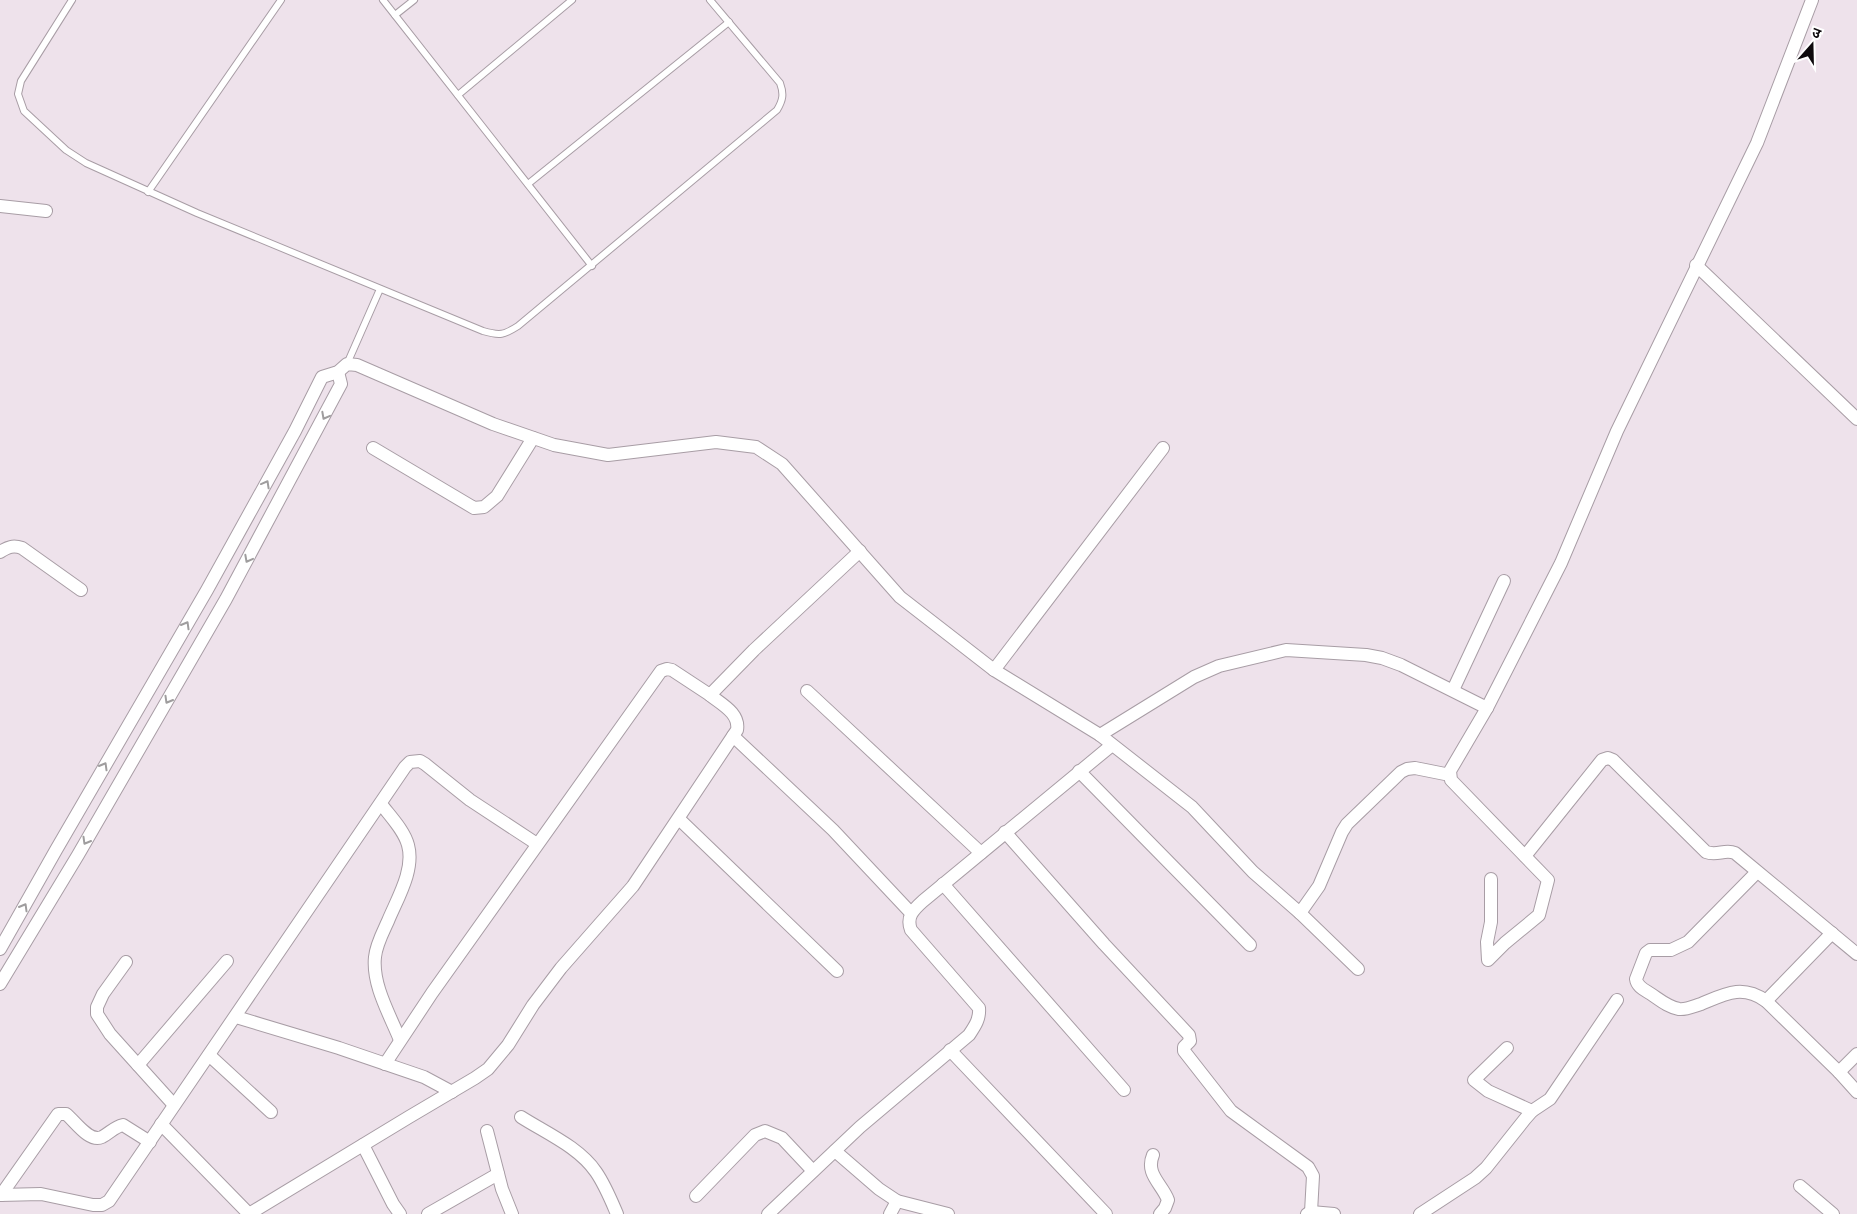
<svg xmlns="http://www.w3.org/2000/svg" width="1857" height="1214" font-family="'Sofia Sans Condensed','Noto Sans Devanagari',sans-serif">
	<rect width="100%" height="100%" fill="#eee2eb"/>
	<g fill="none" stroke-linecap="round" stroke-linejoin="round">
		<g stroke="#a89da5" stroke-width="8">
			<g id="lane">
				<path d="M72,0L21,81L18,94L24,111L66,150L86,163L197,213L483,331C500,336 504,335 518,326L777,110C783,100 784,94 780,83L710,0"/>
				<polyline points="383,0 592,266"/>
				<polyline points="395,15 414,0"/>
				<polyline points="458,95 572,0"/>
				<polyline points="528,184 729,22"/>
				<polyline points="148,192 281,0"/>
				<polyline points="347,364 380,289"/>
			</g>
		</g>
		<g stroke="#a89da5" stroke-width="14">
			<g id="street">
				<polyline points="0,206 46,211"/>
				<polyline points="1696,265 1857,419"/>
				<polyline points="373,448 474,508 484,507 497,496 533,438"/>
				<path d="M0,552C8,547 13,545 22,548L81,590"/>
				<polyline points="994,670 1163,448"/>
				<polyline points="1453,690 1504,581"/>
				<polyline points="807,691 981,853"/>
				<polyline points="1100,735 1194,677 1219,666 1286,650 1366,655 1382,658 1401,665 1487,708"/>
				<polyline points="733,736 833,830 911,913"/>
				<polyline points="1079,771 1250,945"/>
				<path d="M381,804C390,816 404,830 408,845C415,870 397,899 388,921C383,932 376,945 375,957C372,985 390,1015 400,1040"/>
				<polyline points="679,819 837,971"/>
				<polyline points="1005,832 1104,944 1189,1035 1190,1041 1184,1047 1184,1051 1231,1111 1308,1167 1313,1176 1311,1212"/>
				<path d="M1525,856L1602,760L1608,758L1613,760L1706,852C1717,856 1725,849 1735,853L1857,954"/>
				<path d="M1757,872L1688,942L1671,950H1650L1646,953L1636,979C1637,987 1645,990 1651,994C1660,1000 1668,1007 1679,1009C1686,1010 1694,1006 1701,1004C1725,994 1742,984 1766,1001L1839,1072L1857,1092"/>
				<polyline points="1491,879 1491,922 1487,942 1488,960 1505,943 1539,915 1548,880 1451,780 1450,771 1487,708 1561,563 1617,431 1757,143 1812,0"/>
				<polyline points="943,884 1124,1090"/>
				<polyline points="1300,913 1319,886 1342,832 1347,824 1401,772 1407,769 1415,768 1450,775"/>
				<polyline points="0,949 56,850 207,590 295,431 322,377 338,372 347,364 357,365 493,424 554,445 608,455 716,442 756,447 782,464 900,597 994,670 1100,735 1192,807 1253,872 1300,913 1358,969"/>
				<polyline points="126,962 103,994 97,1007 97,1014 110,1034 174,1105"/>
				<polyline points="0,984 78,855 226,599 341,384 338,372"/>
				<polyline points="1766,1001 1832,933"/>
				<polyline points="236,1017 339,1048 424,1077 452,1092"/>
				<polyline points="1507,1048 1474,1080 1488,1091 1532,1111"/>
				<polyline points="950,1050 1106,1214"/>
				<polyline points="209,1055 271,1112"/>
				<polyline points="385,1064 432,993 661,671 667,669 672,670 710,695 754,650 860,551"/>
				<polyline points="138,1065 227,961"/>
				<polyline points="1839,1072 1857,1054"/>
				<path d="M521,1117C546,1133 579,1147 596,1172C605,1185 611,1200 617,1214"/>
				<polyline points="161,1124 249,1214"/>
				<polyline points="487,1131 502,1189 512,1214"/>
				<polyline points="363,1145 393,1204 400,1214"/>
				<polyline points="835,1151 879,1189 897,1201 948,1214"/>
				<path d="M1153,1155C1145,1174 1162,1184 1168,1200L1165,1208L1160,1214"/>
				<polyline points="1800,1186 1833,1214"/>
				<polyline points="0,1195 41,1194 93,1205 102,1205 109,1201 405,767 410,762 420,761 425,764 470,800 537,844"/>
				<path d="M1,1195L58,1114H66C75,1121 89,1143 102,1137C110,1133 114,1127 123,1125L150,1142"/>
				<polyline points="696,1196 755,1135 765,1131 782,1138 813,1171"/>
				<path d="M249,1214L409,1117L475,1078L488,1069L508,1045L533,1005L561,968L633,886L737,730C740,713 721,704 710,695"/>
				<polyline points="428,1214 498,1174"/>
				<path d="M768,1214L860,1127L969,1035C975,1026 980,1019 979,1008L911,930C906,917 913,910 923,901L1112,745"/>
				<polyline points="890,1214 897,1201"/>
				<polyline points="1307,1214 1311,1212 1334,1214"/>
				<polyline points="1420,1214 1475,1178 1486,1168 1525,1119 1532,1111 1550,1099 1617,1000"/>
			</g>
		</g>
		<use href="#lane" stroke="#fff" stroke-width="6"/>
		<use href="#street" stroke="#fff" stroke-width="12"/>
	</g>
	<defs><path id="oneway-chevron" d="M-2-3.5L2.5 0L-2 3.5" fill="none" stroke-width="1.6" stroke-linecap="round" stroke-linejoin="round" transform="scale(1.25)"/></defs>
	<g stroke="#9f9d9e">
		<use href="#oneway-chevron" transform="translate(325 416) rotate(118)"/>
		<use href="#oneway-chevron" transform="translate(266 484) rotate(-61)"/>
		<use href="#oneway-chevron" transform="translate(248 559) rotate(118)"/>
		<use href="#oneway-chevron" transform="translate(186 625) rotate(-60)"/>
		<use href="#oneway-chevron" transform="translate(168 700) rotate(120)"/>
		<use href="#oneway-chevron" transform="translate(104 766) rotate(-60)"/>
		<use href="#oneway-chevron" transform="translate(86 841) rotate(120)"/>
		<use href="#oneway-chevron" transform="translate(24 907) rotate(-60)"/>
	</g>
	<g transform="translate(1812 45) rotate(20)" stroke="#ffffff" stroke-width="4" paint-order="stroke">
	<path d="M0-4L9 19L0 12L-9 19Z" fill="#0e0a0d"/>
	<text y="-8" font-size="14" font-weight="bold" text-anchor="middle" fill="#0e0a0d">उ</text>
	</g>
</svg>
